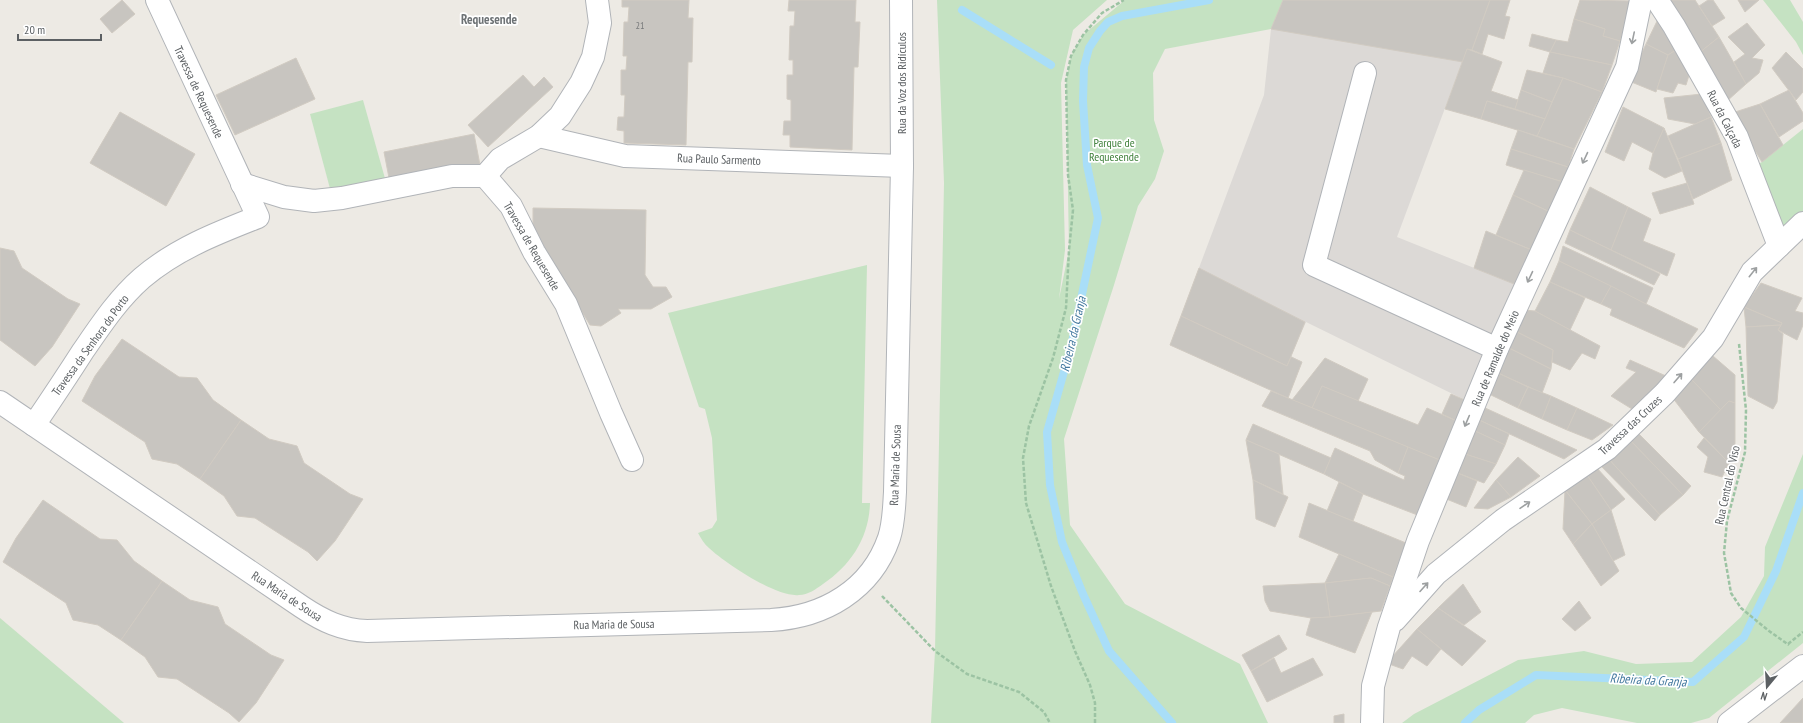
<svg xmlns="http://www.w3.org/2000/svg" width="1803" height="723" font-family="'PT Sans Narrow',sans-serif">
	<rect width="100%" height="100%" fill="#edeae4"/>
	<polygon fill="#dcd9d6" points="1283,0 1490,0 1472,50 1467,49 1397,237 1519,286 1467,401 1306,322 1291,356 1302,362 1288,398 1170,345 1264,95 1271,29"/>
	<g fill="#c5e2c2">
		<polygon points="937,0 1107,0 1073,30 1061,83 1065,250 1059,299 1069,250 1066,80 1071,56 1083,35 1125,0 1283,0 1271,29 1165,49 1153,73 1154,120 1164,151 1155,179 1138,206 1114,285 1064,439 1070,525 1125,604 1240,664 1268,723 931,723 935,651 944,183"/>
		<polygon points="1763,0 1790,0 1803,22 1803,55 1796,42"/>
		<polygon points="363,100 386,182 332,196 310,114"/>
		<polygon points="1803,129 1803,223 1779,246 1749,169 1762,162"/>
		<path d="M867,265L862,503H870C869,538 851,565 823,584C816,589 808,595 799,595C777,598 725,563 709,548C704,544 701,538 698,533L712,528L717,520L712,438L705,409L699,407L668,313Z"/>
		<polygon points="1803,454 1803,643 1709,718 1691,723 1637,723 1562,708 1534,715 1525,723 1402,723 1414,714 1518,660 1584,651 1636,664 1692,662 1741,617 1764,576 1765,547"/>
		<polygon points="0,618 124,723 0,723"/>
	</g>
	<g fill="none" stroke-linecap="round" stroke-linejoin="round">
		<g stroke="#a9def8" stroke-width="8">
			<polyline points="962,10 1051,65"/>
			<polyline points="1172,723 1109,651 1083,594 1062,542 1050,485 1047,432 1071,347 1098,218 1087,165 1083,101 1084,67 1089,48 1100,31 1108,22 1122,16 1209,0"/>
			<polyline points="1465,723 1479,710 1536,675 1693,682 1744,637 1776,571 1803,493"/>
		</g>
	</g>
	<g fill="#c8c5c0" stroke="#d1cbc2">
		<polygon points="122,0 135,14 112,33 100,19"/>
		<polygon points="622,0 689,0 688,18 693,18 692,62 688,62 686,145 624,143 624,131 617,130 618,117 624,117 625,95 621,95 621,70 626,70 627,56 623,56 624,22 628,22 629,7 622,7"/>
		<polygon points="789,0 856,0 855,22 860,22 858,67 854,67 852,150 790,147 790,135 783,135 784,121 791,121 791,100 787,99 787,75 793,75 793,60 789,60 790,26 794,26 795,11 788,11"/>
		<polygon points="1283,0 1490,0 1472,50 1467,49 1463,62 1271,29"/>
		<polygon points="1490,0 1510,0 1505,16 1510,17 1504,39 1488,34 1482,54 1472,50"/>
		<polygon points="1580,0 1633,1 1620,41 1603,36 1605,29 1574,19"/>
		<polygon points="1666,0 1695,0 1719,37 1699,53"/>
		<polygon points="1708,0 1713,0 1725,18 1712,26 1699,6"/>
		<polygon points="1738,0 1759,0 1745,12"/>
		<polygon points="1659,17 1676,50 1668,55 1646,44"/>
		<polygon points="1574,19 1605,29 1603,36 1620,41 1612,65 1550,52 1556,40 1568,42"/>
		<polygon points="1747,23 1765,45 1752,58 1763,60 1759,73 1746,84 1734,62 1745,54 1728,37"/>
		<polygon points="1532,34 1556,40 1550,52 1529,46"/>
		<polygon points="1719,37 1746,84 1727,101 1699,53"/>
		<polygon points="1646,44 1668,55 1656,92 1629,81"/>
		<polygon points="1467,49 1502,62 1491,91 1518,100 1515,109 1487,101 1481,119 1445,109"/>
		<polygon points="1676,50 1690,72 1686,85 1678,83 1673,93 1657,89 1668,55"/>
		<polygon points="1550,52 1612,65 1602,92 1563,78 1543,73"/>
		<polygon points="1786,52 1803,69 1803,92 1796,100 1772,68"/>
		<polygon points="296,58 315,99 235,135 216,95"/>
		<polygon points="1527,70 1563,78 1552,102 1521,90"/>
		<polygon points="523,75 534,87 544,77 553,87 488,147 468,125"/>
		<polygon points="1563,78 1602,92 1574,149 1537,136"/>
		<polygon points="1521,90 1552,102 1545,119 1515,109"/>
		<polygon points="1789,90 1803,113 1803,121 1779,137 1760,104"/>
		<polygon points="1702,94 1711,117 1695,124 1668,119 1664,98"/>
		<polygon points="1487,101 1545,119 1537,136 1481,119"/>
		<polygon points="1760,104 1783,145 1762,162 1732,113"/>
		<polygon points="1623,107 1664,128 1653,153 1632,142 1624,161 1605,152"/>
		<polygon points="120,112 195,154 166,206 90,163"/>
		<polygon points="1711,117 1721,143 1678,159 1668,136"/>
		<polygon points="1664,128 1682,171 1665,178 1649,169 1653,153"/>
		<polygon points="1518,130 1574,149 1568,167 1511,149"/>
		<polygon points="474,134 480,165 390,183 384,152"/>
		<polygon points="1721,143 1732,180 1693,199 1678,159"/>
		<polygon points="1511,149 1568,167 1563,182 1506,165"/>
		<polygon points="1524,170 1563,182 1550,212 1513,195"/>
		<polygon points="1687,183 1694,204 1660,214 1652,193"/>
		<polygon points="1590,187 1628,207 1611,250 1570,230"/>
		<polygon points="1513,195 1550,212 1534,251 1496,235"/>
		<polygon points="1628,207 1651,219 1643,241 1675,254 1667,276 1611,250"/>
		<polygon points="533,208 646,210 645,275 653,287 666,287 672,297 651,309 618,309 621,313 601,326 590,325 533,232"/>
		<polygon points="1570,230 1660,274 1654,285 1565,243"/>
		<polygon points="1486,231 1534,251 1519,286 1474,268"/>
		<polygon points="1563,246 1653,288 1646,304 1559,261"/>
		<polygon points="0,248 14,251 22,268 68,299 80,304 52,347 35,366 0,340"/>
		<polygon points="1559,261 1611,286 1601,304 1550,282"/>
		<polygon points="1199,268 1305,322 1287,366 1181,316"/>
		<polygon points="1550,282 1585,298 1570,330 1535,311"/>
		<polygon points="1761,283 1802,298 1795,311 1803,313 1803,325 1797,340 1778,330 1782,323 1744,307"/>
		<polygon points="1611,286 1646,304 1698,329 1684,348 1610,315 1612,309 1601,304"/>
		<polygon points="1744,307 1782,323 1781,325 1746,327"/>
		<polygon points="1524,310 1535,311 1600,346 1595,359 1582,353 1570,370 1552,362 1553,350 1517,332"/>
		<polygon points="1181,316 1287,366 1291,357 1302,362 1288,398 1170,345"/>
		<polygon points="1781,325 1778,330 1783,334 1777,402 1773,409 1748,396 1746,327"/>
		<polygon points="1517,332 1553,350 1551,369 1509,348"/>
		<polygon points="122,339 179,377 197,378 213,400 241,420 200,479 177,464 152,459 145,442 82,401 95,376"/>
		<polygon points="1509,348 1551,369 1542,393 1498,373"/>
		<polygon points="1713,356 1735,375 1735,403 1729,401 1721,410 1691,379"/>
		<polygon points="1325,358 1368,379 1358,401 1322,386 1312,408 1292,400"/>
		<polygon points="1630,360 1666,376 1632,409 1611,396 1636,372 1626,368"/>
		<polygon points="1498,373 1528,387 1518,408 1489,394"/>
		<polygon points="1691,379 1721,410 1699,432 1672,397"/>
		<polygon points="1322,386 1418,425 1427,408 1459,422 1442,461 1312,408"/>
		<polygon points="1528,387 1551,396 1542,419 1518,408"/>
		<polygon points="1271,391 1408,447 1398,473 1375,460 1370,451 1262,406"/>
		<polygon points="1451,394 1467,401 1459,422 1442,414"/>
		<polygon points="1551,396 1577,408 1567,430 1542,419"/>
		<polygon points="1729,401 1735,403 1735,445 1729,463 1699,432"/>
		<polygon points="1483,407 1577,450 1564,459 1477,419"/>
		<polygon points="1577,408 1613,425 1592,440 1567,430"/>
		<polygon points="1477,419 1509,434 1505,445 1473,430"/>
		<polygon points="241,420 269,439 297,446 304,463 350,494 363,499 335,541 317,561 308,552 255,518 237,516 224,496 200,479"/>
		<polygon points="1253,424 1331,458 1324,474 1246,440"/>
		<polygon points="1634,429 1691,486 1683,495 1627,437"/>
		<polygon points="1473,430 1505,445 1496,464 1462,453"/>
		<polygon points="1627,437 1683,495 1660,515 1606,456"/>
		<polygon points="1704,438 1729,463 1722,477 1704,472 1708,457 1697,447"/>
		<polygon points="1246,440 1279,454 1283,494 1253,480"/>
		<polygon points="1408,447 1442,461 1420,516 1363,494 1324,474 1335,448 1404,480 1405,476 1398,473"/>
		<polygon points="1462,453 1496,464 1484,483 1455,472"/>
		<polygon points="1606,456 1660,515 1655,521 1599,464"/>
		<polygon points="1518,457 1540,476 1511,497 1496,480"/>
		<polygon points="1596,467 1625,499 1611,510 1587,475"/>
		<polygon points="1455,472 1477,481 1466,507 1444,498"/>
		<polygon points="1587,475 1611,510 1592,524 1565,490"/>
		<polygon points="1253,480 1288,497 1275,527 1256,519"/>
		<polygon points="1496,480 1511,497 1488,509 1474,508"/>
		<polygon points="1339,482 1363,494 1353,521 1327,511"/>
		<polygon points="1565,490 1592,524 1573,544 1563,529"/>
		<polygon points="43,500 100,539 117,540 134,561 162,581 121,640 98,625 73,620 66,603 3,562 16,538"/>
		<polygon points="1309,503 1406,543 1393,577 1299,537"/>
		<polygon points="1611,510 1625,555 1613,561 1592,524"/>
		<polygon points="1592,524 1619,571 1601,586 1573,544"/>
		<polygon points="1339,554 1393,577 1390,586 1371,578 1325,583"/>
		<polygon points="1371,578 1390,586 1381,611 1330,617 1325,583"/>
		<polygon points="162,581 190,600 218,607 225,624 271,655 284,660 256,703 239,722 229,713 177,679 158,677 145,657 121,640"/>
		<polygon points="1325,583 1330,617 1311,618 1270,611 1265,601 1263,586"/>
		<polygon points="1463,584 1481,612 1464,625 1438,608"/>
		<polygon points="1579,601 1591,618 1575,631 1562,619"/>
		<polygon points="1438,608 1486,641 1462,666 1417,629"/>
		<polygon points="1372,612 1355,653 1306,635 1311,618 1330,617"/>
		<polygon points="1417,629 1441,649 1427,666 1412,656 1403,669 1389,664 1391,658"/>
		<polygon points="1279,635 1287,649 1251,671 1242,655"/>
		<polygon points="1274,658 1281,673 1313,658 1323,675 1267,702 1251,671"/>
		<polygon points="1803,698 1803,723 1780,723"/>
		<polygon points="1344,714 1344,723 1334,723 1334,716"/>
	</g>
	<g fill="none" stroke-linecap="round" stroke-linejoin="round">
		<g stroke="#b1b4b8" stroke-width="24">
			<g id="minor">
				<polyline points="1657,0 1674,26 1737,137 1779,246"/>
				<polyline points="1365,73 1314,265 1497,349"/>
				<polyline points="539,136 625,156 902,166"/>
				<polyline points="485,176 500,159 539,136 560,116 581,83 593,57 600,23 597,0"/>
				<polyline points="242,184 284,197 314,201 342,198 452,176 485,176 511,206 534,252 566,304 611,413 632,460"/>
				<path d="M0,402L302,607C323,621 342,630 367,631L771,620C824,617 871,590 889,538C894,523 894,507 895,492L902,166L901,0"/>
				<path d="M34,425C51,400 67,376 83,351C101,325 118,299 142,278C176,249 217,233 258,217L157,0"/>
				<polyline points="1395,620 1436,574 1503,520 1607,449 1665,393 1713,338 1752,272 1803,223"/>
				<polyline points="1372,723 1373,686 1389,627 1418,541 1497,349 1627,67 1641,0"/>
				<polyline points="1729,723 1803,666"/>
			</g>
		</g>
		<g stroke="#9cc3a3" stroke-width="2.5" stroke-dasharray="4 2" stroke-linecap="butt">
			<polyline points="1739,344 1746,410 1745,452 1727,521 1724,553 1731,593 1741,608 1769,631 1789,645"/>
			<polyline points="882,596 935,651 967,674 1019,692 1044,712 1050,723"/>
			<polyline points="1788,644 1803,632"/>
			<polyline points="1095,723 1095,703 1090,685 1075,651 1051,586 1026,503 1023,458 1029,426 1053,358 1066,308 1069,250 1073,210 1068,175 1066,80 1071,56 1083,35 1102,13 1124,0"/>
		</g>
		<use href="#minor" stroke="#fff" stroke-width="22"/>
	</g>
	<defs><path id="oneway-shaft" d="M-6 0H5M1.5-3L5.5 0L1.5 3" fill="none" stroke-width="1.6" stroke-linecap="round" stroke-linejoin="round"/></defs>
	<g stroke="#9da0a1">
		<use href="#oneway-shaft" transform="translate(1633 38) rotate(102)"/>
		<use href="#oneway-shaft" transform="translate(1585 158) rotate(115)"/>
		<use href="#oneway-shaft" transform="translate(1753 272) rotate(-51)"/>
		<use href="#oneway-shaft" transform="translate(1530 277) rotate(115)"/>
		<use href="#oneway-shaft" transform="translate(1678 378) rotate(-49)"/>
		<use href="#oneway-shaft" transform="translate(1467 421) rotate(113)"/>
		<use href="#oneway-shaft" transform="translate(1525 505) rotate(-34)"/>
		<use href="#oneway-shaft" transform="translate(1424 587) rotate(-48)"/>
	</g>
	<g text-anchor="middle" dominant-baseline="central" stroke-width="3.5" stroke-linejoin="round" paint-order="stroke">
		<g font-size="10" fill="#77797a">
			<text x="640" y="25">21</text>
		</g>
		<g font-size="12" fill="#5c6063" stroke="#fff">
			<text transform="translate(901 83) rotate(-90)">Rua da Voz dos Ridículos</text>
			<text transform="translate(199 92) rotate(65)">Travessa de Requesende</text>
			<text transform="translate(1725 119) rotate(63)">Rua da Calçada</text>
			<text transform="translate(719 159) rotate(2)">Rua Paulo Sarmento</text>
			<text transform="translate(532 246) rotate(60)">Travessa de Requesende</text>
			<text transform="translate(90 345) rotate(-54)">Travessa da Senhora do Porto</text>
			<text transform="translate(1495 358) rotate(-67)">Rua de Ramalde do Meio</text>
			<text transform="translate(1630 425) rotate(-43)">Travessa das Cruzes</text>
			<text transform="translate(895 465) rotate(-88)">Rua Maria de Sousa</text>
			<text transform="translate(1727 485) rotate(-78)">Rua Central do Viso</text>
			<text transform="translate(287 596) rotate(33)">Rua Maria de Sousa</text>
			<text transform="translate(614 624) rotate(-1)">Rua Maria de Sousa</text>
		</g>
		<g font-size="12" fill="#40813c" stroke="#fff">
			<text x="1114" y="142">Parque de<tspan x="1114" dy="14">Requesende</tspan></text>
		</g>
		<g font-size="13" font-weight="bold" fill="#6d7275" stroke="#fff">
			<text x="489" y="19">Requesende</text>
		</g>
		<g font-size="13" font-style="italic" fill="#457aa0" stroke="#fff">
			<text transform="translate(1073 334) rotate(-77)">Ribeira da Granja</text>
			<text transform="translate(1648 680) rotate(3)">Ribeira da Granja</text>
		</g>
	</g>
	<g transform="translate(1767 687) rotate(198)" stroke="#ffffff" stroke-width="3" paint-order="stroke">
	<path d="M0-3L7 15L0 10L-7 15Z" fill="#5c6063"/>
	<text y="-6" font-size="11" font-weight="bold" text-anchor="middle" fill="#5c6063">N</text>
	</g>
	<path d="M18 34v6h83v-6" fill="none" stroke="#5c6063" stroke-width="2"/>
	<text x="24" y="34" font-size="12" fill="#5c6063" stroke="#ffffff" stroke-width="3" paint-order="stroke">20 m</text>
</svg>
